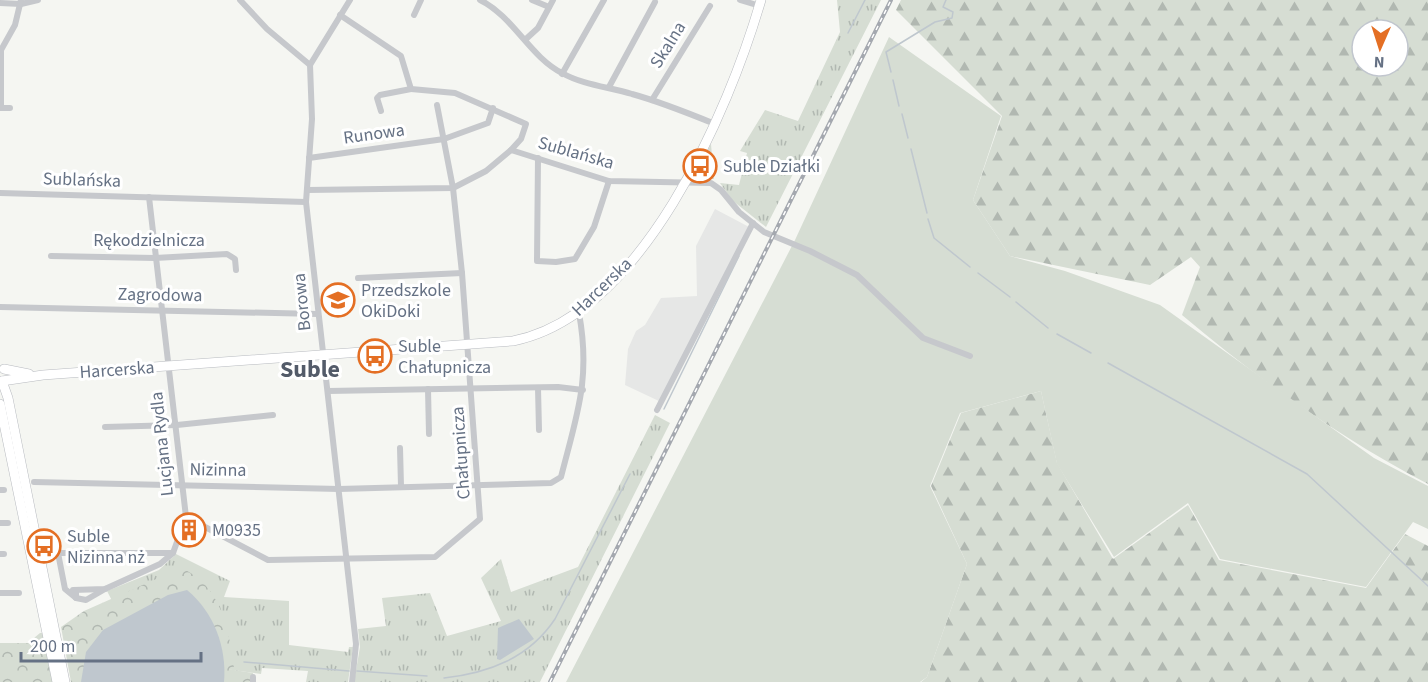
<svg xmlns="http://www.w3.org/2000/svg" width="1428" height="682" font-family="'Source Sans 3',sans-serif">
	<defs>
		<pattern id="grass-tufts" width="24" height="20" patternUnits="userSpaceOnUse" patternTransform="scale(1.5)"><rect width="24" height="20" fill="#d6ddd3"/><path d="M3 7l-1-3M5 7V3M7 7l1-3M15 17l-1-3M17 17v-4M19 17l1-3" fill="none" stroke="#b1b8b1"/></pattern>
		<pattern id="forest-firs" width="22" height="20" patternUnits="userSpaceOnUse" patternTransform="scale(1.5)"><rect width="22" height="20" fill="#d6ddd3"/><path d="M5 1l3.5 6h-7zM16 11l3.5 6h-7z" fill="#b1b8b1"/></pattern>
		<pattern id="park-crowns" width="20" height="18" patternUnits="userSpaceOnUse" patternTransform="scale(1.5)"><rect width="20" height="18" fill="#d6ddd3"/><path d="M2 6a3 3 0 1 1 6 0M12 15a3 3 0 1 1 6 0" fill="none" stroke="#b1b8b1"/></pattern>
	</defs>
	<rect width="100%" height="100%" fill="#f5f6f2"/>
	<polygon fill="#e6e7e6" points="715,209 751,228 661,402 625,385 628,349 636,331 645,325 661,298 697,296 696,246"/>
	<g fill="url(#grass-tufts)">
		<polygon points="837,0 881,0 766,227 733,201 720,183 739,185 747,153 740,151 765,110 798,121 840,32"/>
		<polygon points="711,144 714,179 694,179 703,166 701,164"/>
		<polygon points="655,415 670,423 540,682 354,682 360,647 358,629 386,626 382,598 430,593 447,636 501,621 481,578 501,559 511,592 578,567"/>
		<polygon points="176,554 230,581 224,597 289,601 289,645 348,652 349,647 353,647 348,682 306,682 308,671 262,668 261,674 225,669 122,620 107,591 159,570"/>
	</g>
	<g fill="url(#forest-firs)" fill-rule="evenodd">
		<path d="M901,0H1428V484C1340,438 1258,379 1182,315L1200,267L1191,257L1150,285L1010,256L973,200L1002,116L896,10ZM1362,30H1398V66H1362Z"/>
		<polygon points="1041,391 1057,463 1113,559 1188,505 1219,560 1366,588 1405,534 1428,546 1428,682 921,682 927,677 967,564 931,486 961,413"/>
	</g>
	<g fill="url(#park-crowns)">
		<path d="M181,568C221,585 229,629 234,668L228,669L253,673L252,682H71L61,627L84,611Z"/>
		<polygon points="40,633 44,633 53,682 0,682 0,643 28,643"/>
	</g>
	<polygon fill="#d6ddd3" points="889,37 1001,116 973,200 1010,256 1065,271 1160,305 1374,458 1428,486 1428,529 1413,522 1366,587 1220,559 1188,503 1114,557 1057,464 1041,391 960,413 930,486 967,564 927,677 920,682 566,682 795,240"/>
	<g fill="#bfc7ce">
		<path d="M187,590C214,612 227,648 224,682H81L86,652L103,630L168,595Z"/>
		<polygon points="519,619 534,639 500,660 497,659 498,628"/>
	</g>
	<g fill="none" stroke-linecap="round" stroke-linejoin="round">
		<g stroke="#bfc7ce" stroke-width="1.5">
			<polyline points="848,33 865,0"/>
			<polyline points="891,72 886,52 935,22 952,18 953,12 943,7 946,0"/>
			<polyline points="893,80 899,106"/>
			<polyline points="902,114 908,138"/>
			<polyline points="911,149 927,213"/>
			<polyline points="928,219 934,238 970,267"/>
			<polyline points="978,273 1010,297"/>
			<polyline points="1016,302 1048,328"/>
			<polyline points="1057,334 1091,353"/>
			<polyline points="1108,363 1307,474 1428,586"/>
			<polyline points="664,409 739,256"/>
			<polyline points="244,662 349,671"/>
			<polyline points="357,671 427,676"/>
			<path d="M444,678C489,673 529,658 555,619L630,474"/>
		</g>
		<g stroke="#b8bbc0" stroke-width="10">
			<g id="secondary">
				<polyline points="4,369 29,374"/>
				<path d="M2,381L43,375L513,341C642,315 728,113 761,0"/>
				<polyline points="2,381 8,398 65,682"/>
				<polyline points="0,404 57,682"/>
			</g>
		</g>
		<g stroke="#c6c8cc" stroke-width="6">
			<polyline points="240,0 267,29 310,65"/>
			<polyline points="350,0 310,65 312,119 306,202 356,644 352,682"/>
			<path d="M480,0C513,16 530,57 562,73C583,85 609,87 632,94C661,102 688,113 715,124"/>
			<polyline points="532,0 549,7"/>
			<polyline points="740,0 760,6"/>
			<polyline points="0,3 21,4 38,0"/>
			<polyline points="340,15 401,56 411,89 455,93 526,124 521,139 511,150"/>
			<polyline points="414,15 421,0"/>
			<polyline points="526,39 538,28 553,0"/>
			<polyline points="562,74 604,0"/>
			<polyline points="609,87 655,2"/>
			<polyline points="652,100 710,6"/>
			<polyline points="10,108 1,108 1,50 15,25 21,0"/>
			<polyline points="381,111 377,98 380,95 411,89"/>
			<polyline points="309,158 444,139 488,123 493,108"/>
			<polyline points="538,158 537,261 556,262 575,259 594,227 609,181"/>
			<polyline points="307,190 453,188 486,171 511,150 609,181 711,183 721,190 739,212 764,232 810,251 857,275 923,338 970,356"/>
			<polyline points="0,193 306,202"/>
			<polyline points="149,197 186,517 268,560 435,557 480,519 462,273 453,188 437,105"/>
			<polyline points="51,256 155,258 227,254 235,259 236,270"/>
			<polyline points="358,278 462,273"/>
			<polyline points="0,307 318,314"/>
			<polyline points="538,388 539,430"/>
			<polyline points="428,389 429,434"/>
			<polyline points="328,391 558,387 583,390"/>
			<polyline points="657,410 753,223"/>
			<polyline points="105,427 177,425 273,415"/>
			<polyline points="400,448 401,486"/>
			<path d="M34,482L339,489L551,483L561,477C577,414 591,379 579,313"/>
			<polyline points="0,490 4,490"/>
			<polyline points="0,523 8,523"/>
			<polyline points="0,554 4,554"/>
			<polyline points="73,590 105,589 160,564 173,553"/>
			<polyline points="76,590 76,598 65,589 58,553 173,553 186,517"/>
			<polyline points="0,593 19,593"/>
			<polyline points="76,598 86,600 105,589"/>
			<polyline points="253,682 253,677"/>
		</g>
		<use href="#secondary" stroke="#fff" stroke-width="9"/>
		<g stroke="#a4a8af" stroke-width="4">
			<polyline id="rail" points="550,682 891,0"/>
		</g>
		<use href="#rail" stroke="#fff" stroke-width="1.5" stroke-dasharray="4.5" stroke-linecap="butt"/>
	</g>
	<defs>
		<g id="bus-ring" transform="scale(1.725)"><circle r="9.5" fill="#fff" stroke="#e46f24" stroke-width="1.5"/><path d="M-5-6H5V4H4V6H2V4H-2V6H-4V4H-5ZM-3.5-4V0h7V-4ZM-3.5 1.2v1.5H-2V1.2ZM2 1.2v1.5H3.5V1.2Z" fill="#e46f24"/></g>
		<g id="school-ring" transform="scale(1.725)"><circle r="9.5" fill="#fff" stroke="#e46f24" stroke-width="1.5"/><path d="M0-5L7-2L0 1L-7-2ZM-4 1L0 2.5L4 1V4Q0 6-4 4Z" fill="#e46f24"/></g>
		<g id="building-ring" transform="scale(1.725)"><circle r="9.5" fill="#fff" stroke="#e46f24" stroke-width="1.5"/><path d="M-4-6H4V6H1V3H-1V6H-4ZM-2.5-4.3h1.7v1.8h-1.7ZM.8-4.3h1.7v1.8H.8ZM-2.5-1h1.7V.8h-1.7ZM.8-1h1.7V.8H.8Z" fill="#e46f24"/></g>
	</defs>
	<g fill-rule="evenodd">
		<use href="#bus-ring" x="700" y="166"/>
		<use href="#school-ring" x="338" y="300"/>
		<use href="#bus-ring" x="375" y="356"/>
		<use href="#building-ring" x="189" y="530"/>
		<use href="#bus-ring" x="44" y="546"/>
	</g>
	<g text-anchor="middle" dominant-baseline="central" stroke-width="6" stroke-linejoin="round" paint-order="stroke">
		<g font-size="18" fill="#657184" stroke="#fff">
			<text transform="translate(668 45) rotate(-58)">Skalna</text>
			<text transform="translate(374 134) rotate(-8)">Runowa</text>
			<text transform="translate(576 153) rotate(16)">Sublańska</text>
			<text transform="translate(82 180) rotate(2)">Sublańska</text>
			<text x="149" y="240">Rękodzielnicza</text>
			<text transform="translate(602 287) rotate(-44)">Harcerska</text>
			<text transform="translate(160 295) rotate(1)">Zagrodowa</text>
			<text transform="translate(302 302) rotate(-96)">Borowa</text>
			<text transform="translate(117 370) rotate(-4)">Harcerska</text>
			<text transform="translate(162 444) rotate(-96)">Lucjana Rydla</text>
			<text transform="translate(461 453) rotate(-94)">Chałupnicza</text>
			<text transform="translate(218 470) rotate(1)">Nizinna</text>
		</g>
		<g font-size="18" fill="#657184" stroke="#fff" text-anchor="start">
			<text x="723" y="166">Suble Działki</text>
			<text x="361" y="290">Przedszkole<tspan x="361" dy="21">OkiDoki</tspan></text>
			<text x="398" y="346">Suble<tspan x="398" dy="21">Chałupnicza</tspan></text>
			<text x="212" y="530">M0935</text>
			<text x="67" y="536">Suble<tspan x="67" dy="21">Nizinna nż</tspan></text>
		</g>
		<g font-size="24" font-weight="bold" fill="#535b69" stroke="#fff">
			<text x="310" y="369">Suble</text>
		</g>
	</g>
	<g transform="translate(1380 48) rotate(183)"><circle r="28" fill="#ffffff" stroke="#c1c6ce" stroke-width="1.5"/>
	<path d="M0-4.5L10 22L0 15L-10 22Z" fill="#e46f24"/>
	<text y="-9" font-size="16" font-weight="bold" text-anchor="middle" fill="#657184">N</text>
	</g>
	<path d="M21 652v9h180v-9" fill="none" stroke="#657184" stroke-width="3"/>
	<text x="30" y="652" font-size="18" fill="#657184" stroke="#ffffff" stroke-width="4.5" paint-order="stroke">200 m</text>
</svg>
